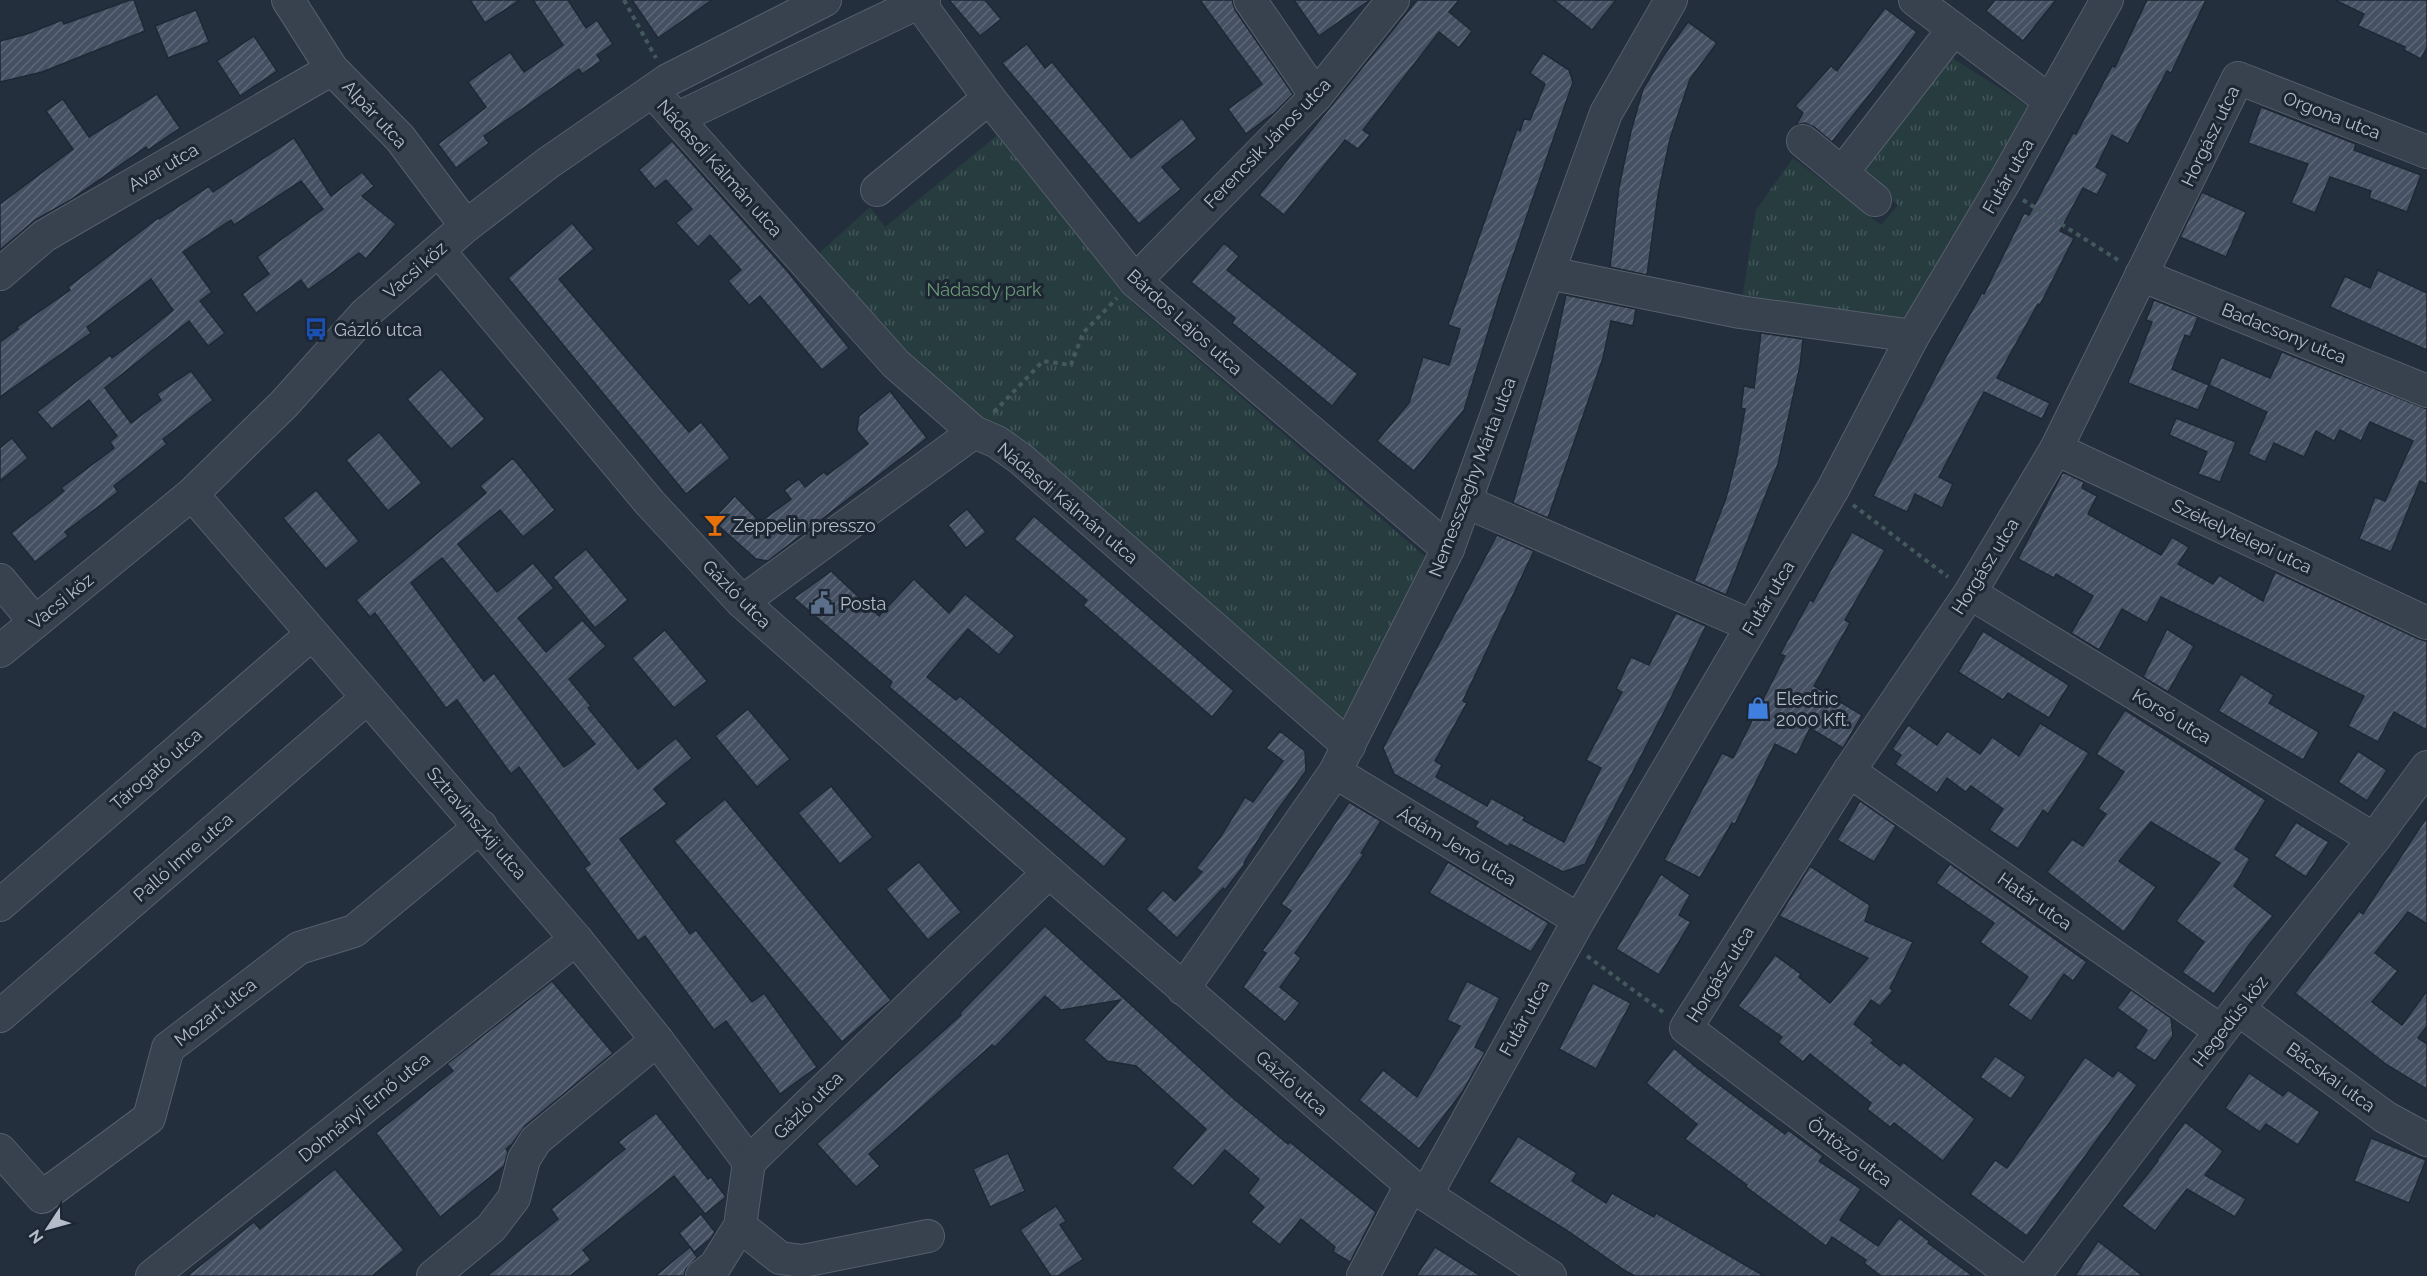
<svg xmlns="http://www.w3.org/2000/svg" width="2427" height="1276" font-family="Raleway,sans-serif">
	<defs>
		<pattern id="park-tufts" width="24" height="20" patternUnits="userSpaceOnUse" patternTransform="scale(1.5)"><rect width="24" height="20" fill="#263c3f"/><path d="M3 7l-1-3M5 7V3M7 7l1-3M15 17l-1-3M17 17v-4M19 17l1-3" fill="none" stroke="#435659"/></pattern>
		<pattern id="building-hatch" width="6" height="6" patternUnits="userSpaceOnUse" patternTransform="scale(1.5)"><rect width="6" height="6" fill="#455162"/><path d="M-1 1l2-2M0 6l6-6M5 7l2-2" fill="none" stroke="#5d6877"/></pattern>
	</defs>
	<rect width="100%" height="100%" fill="#242f3e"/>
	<g fill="url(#park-tufts)">
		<polygon points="1949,56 2028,106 1900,335 1740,312 1756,210 1793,158 1881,225 1898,205 1859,172"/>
		<polygon points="1000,133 1134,304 1429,560 1350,730 946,412 815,257 870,207 885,227"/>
	</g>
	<g fill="url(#building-hatch)" stroke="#1f2835" stroke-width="1.5" fill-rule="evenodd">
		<polygon points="130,0 134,0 145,31 42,72 0,82 0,41 27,34 62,20 64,24"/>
		<polygon points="470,0 520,0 485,23"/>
		<polygon points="533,0 568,0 586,28 597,20 613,44 597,55 601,61 582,74 579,69 484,136 489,143 456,168 438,144 486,107 468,82 510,52 524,72 563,45"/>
		<polygon points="632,0 712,0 658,38"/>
		<polygon points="949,0 985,0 1001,19 980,36"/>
		<polygon points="1200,0 1232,0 1235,10 1293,94 1274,113 1246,134 1228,109 1262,84"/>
		<polygon points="1294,0 1370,0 1319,36"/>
		<polygon points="1417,0 1459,0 1449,12 1472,31 1459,48 1439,32 1363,130 1370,135 1358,149 1345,140 1284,215 1259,195"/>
		<polygon points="1554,0 1616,0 1592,30"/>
		<polygon points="1995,0 2056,0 2023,41 1986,11"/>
		<polygon points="2147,0 2206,0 2171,73 2167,71 2128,144 2112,135 2096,167 2108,174 2097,195 2083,188 2060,231 2074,238 2040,305 2038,304 1997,378 2050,403 2042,419 1984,392 1939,477 1953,484 1942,508 1915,494 1907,512 1873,496 1949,351 1982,293 1984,294 2024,213 2029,215 2073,133 2076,134 2112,66 2115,67"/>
		<polygon points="2335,0 2427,0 2427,47 2421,59 2404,50 2405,47 2358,26 2364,14"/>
		<polygon points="1885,8 1917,32 1886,74 1832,142 1814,127 1805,123 1796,125 1803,113 1795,106 1831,66 1837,71"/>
		<polygon points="196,10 209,42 168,58 155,26"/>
		<polygon points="1688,22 1717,43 1690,79 1670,139 1658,195 1647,275 1610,267 1619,187 1631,131 1643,89 1662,58"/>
		<polygon points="254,36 277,71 240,96 217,61"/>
		<polygon points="1027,44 1045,68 1052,62 1131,158 1182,118 1197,139 1162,167 1181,189 1139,224 1002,63"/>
		<polygon points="1543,53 1569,70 1573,82 1499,297 1464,410 1414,471 1377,441 1409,403 1423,357 1449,365 1460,329 1448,325 1517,129 1520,131 1524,119 1530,120 1545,84 1530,73"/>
		<polygon points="157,94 180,128 148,150 146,147 69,201 35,220 0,250 0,204 73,149 46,111 63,99 89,137"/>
		<polygon points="2261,107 2356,144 2354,150 2421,175 2407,212 2369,198 2371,191 2330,177 2315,213 2291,203 2308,164 2248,143"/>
		<polygon points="294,138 331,196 362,172 374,186 362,196 396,224 366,259 359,253 308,290 301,280 256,313 242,294 269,274 257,257 323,209 301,181 234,225 231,220 183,252 212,292 200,301 225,333 208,346 189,321 105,388 131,423 161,400 157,394 191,371 213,400 163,439 167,444 114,486 118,492 65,532 68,536 35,562 11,533 64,491 61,488 114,448 110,442 117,436 89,400 52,429 37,412 110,355 112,358 135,341 173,310 151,279 87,327 91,333 0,397 0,342 18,329 17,327 70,290 68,287 158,218 159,219 209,186 213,192"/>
		<polygon points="672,141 788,272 849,348 822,370 760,296 749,305 728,281 741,270 710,235 698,247 676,223 692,209 666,180 655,189 639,170"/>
		<polygon points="2202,192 2246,212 2226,257 2180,237"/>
		<polygon points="572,223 594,249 559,279 689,432 701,422 730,458 686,494 508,278"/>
		<polygon points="1224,243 1239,256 1227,270 1358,374 1332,406 1232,323 1235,318 1191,282"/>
		<polygon points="2378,270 2427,293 2427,350 2330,307 2345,276 2370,288"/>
		<polygon points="1566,295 1636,309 1633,326 1611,321 1603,358 1548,518 1513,503 1546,386"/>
		<polygon points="2154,300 2198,317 2190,337 2185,335 2172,369 2209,385 2198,410 2128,383 2152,322 2146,320"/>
		<polygon points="1761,333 1803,339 1800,366 1778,464 1726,595 1694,581 1726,498 1737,455 1745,409 1741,408 1744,386 1754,388"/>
		<polygon points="2282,352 2427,409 2427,484 2420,481 2391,552 2359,539 2375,497 2385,501 2413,441 2370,422 2361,441 2340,430 2334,441 2316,431 2304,457 2274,443 2265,462 2248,454 2267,412 2209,385 2221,357 2270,378"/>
		<polygon points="441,369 485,419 451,449 407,399"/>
		<polygon points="890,391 927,438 768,561 756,559 712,520 735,496 760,522 791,499 784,490 799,479 805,487 824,472 827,475 868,444 857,431 859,416"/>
		<polygon points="2176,418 2236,442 2220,482 2198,474 2207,452 2169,435"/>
		<polygon points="379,432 422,483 388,511 346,460"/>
		<polygon points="12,438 28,458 0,481 0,448"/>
		<path d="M513,458L555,510L523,537L500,510L458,544L497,592L533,563L554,588L518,618L546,652L582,620L606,646L569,679L591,706L588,708L638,769L676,738L692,758L654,789L667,804L620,839L690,934L696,930L752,1002L764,993L817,1067L780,1094L726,1021L714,1030L645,936L638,941L584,868L590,864L519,767L511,774L457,700L446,708L375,613L370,617L356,600L486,493L480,486ZM442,558L595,744L564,767L494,673L484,681L411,583Z"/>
		<polygon points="2063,472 2084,482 2082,488 2097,496 2088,514 2161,555 2172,537 2189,547 2178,564 2213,584 2219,575 2263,601 2275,572 2419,639 2427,641 2427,730 2394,712 2378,742 2348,726 2364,696 2161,597 2147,623 2122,609 2099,650 2071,633 2093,596 2056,574 2054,578 2018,559"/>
		<polygon points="316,490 359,541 326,569 283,518"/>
		<polygon points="967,509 986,532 966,548 948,525"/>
		<polygon points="1034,516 1234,691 1212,717 1083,605 1087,600 1014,539"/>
		<polygon points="1852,532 1885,550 1845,620 1850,623 1814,686 1862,715 1843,748 1810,728 1797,755 1775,744 1735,824 1732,823 1700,878 1664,860 1722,753 1733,758 1785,656 1780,654 1810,600 1813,602"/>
		<polygon points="1497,535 1534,551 1463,701 1467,703 1435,761 1442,765 1436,777 1487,806 1491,798 1525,817 1523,820 1564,842 1601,768 1586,760 1622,692 1616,689 1631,657 1649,665 1676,613 1706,626 1664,712 1585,864 1563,872 1510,844 1508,847 1475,827 1478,822 1394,774 1383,748"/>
		<polygon points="586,549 628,600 595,628 553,577"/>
		<polygon points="831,571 879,616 914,579 949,613 965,594 1015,636 999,655 968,629 927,677 956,700 960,696 1127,839 1104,867 889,687 892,682 794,598"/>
		<polygon points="2167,629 2194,646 2168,692 2143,677"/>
		<polygon points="665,630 707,681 674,708 632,658"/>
		<polygon points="1983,631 2069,685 2049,718 2008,693 2003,700 1958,672"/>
		<polygon points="2241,674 2274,695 2269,703 2319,732 2303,760 2218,711"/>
		<polygon points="748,709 790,759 757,787 715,736"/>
		<polygon points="2125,710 2266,800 2235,849 2250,859 2234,886 2273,916 2249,945 2214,994 2182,972 2204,942 2176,921 2220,863 2151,822 2119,861 2156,887 2124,932 2047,872 2072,839 2083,846 2106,814 2098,809 2124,772 2096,754"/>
		<polygon points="2040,723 2089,753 2048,814 2043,810 2018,849 1989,830 2003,809 1971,786 1966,792 1947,778 1937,793 1895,764 1901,755 1892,749 1908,725 1937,745 1947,731 1980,754 1992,737 2019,756"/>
		<polygon points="1280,731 1305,751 1306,771 1274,815 1244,863 1245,864 1225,890 1223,888 1177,938 1146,909 1163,890 1175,901 1202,872 1196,868 1221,836 1245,797 1253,802 1283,761 1266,748"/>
		<polygon points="2358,751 2387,770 2367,801 2338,782"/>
		<polygon points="831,786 873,837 840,864 798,813"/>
		<polygon points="725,799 891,1000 842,1042 674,841"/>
		<polygon points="1860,801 1896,826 1874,862 1837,840"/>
		<polygon points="1349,802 1381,821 1361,853 1364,854 1295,953 1301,958 1280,987 1300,1003 1285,1022 1243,987 1266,953 1262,951 1291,911 1281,904"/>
		<polygon points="2427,817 2427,924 2408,912 2375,953 2398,971 2372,1002 2402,1025 2427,991 2427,1026 2418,1038 2427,1044 2427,1089 2387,1065 2295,993 2359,911 2363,914"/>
		<polygon points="2296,822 2329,842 2306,877 2274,856"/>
		<polygon points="919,862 961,912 928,940 886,889"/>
		<polygon points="1448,862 1549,923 1531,952 1429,893"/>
		<polygon points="1950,864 2087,962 2073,981 2064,974 2031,1021 2008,1005 2028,977 1980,942 1994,923 1936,883"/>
		<polygon points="1810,866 1870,905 1865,921 1913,942 1890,988 1893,991 1880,1006 1871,1000 1854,1024 1874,1040 1871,1043 1900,1066 1903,1062 1975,1119 1943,1161 1894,1123 1890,1127 1867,1109 1871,1103 1810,1054 1803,1062 1778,1042 1782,1037 1738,1006 1775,955 1801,974 1799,977 1830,1003 1868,958 1779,916"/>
		<polygon points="1661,874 1690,895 1679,915 1691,922 1659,975 1616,949"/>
		<polygon points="1045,926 1233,1098 1288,1144 1290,1142 1376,1212 1350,1262 1333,1252 1335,1247 1301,1219 1280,1245 1251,1222 1264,1207 1248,1193 1259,1179 1225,1150 1193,1186 1172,1168 1206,1129 1136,1066 1107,1061 1084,1040 1120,1000 1061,1010 1045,996 995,1047 992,1045 869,1154 880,1166 856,1187 817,1144 961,1015 960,1013"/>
		<polygon points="552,981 613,1053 525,1126 512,1144 506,1149 508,1152 504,1166 440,1217 376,1133 453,1071 447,1064"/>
		<polygon points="1467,981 1500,998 1475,1047 1485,1052 1463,1091 1419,1149 1359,1100 1383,1070 1417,1097 1460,1026 1447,1020"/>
		<polygon points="1593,983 1631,1003 1596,1069 1559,1049"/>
		<polygon points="2131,990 2171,1018 2173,1036 2155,1061 2135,1048 2147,1030 2117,1008"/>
		<polygon points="1674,1048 1697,1068 1785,1134 1788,1130 1823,1156 1819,1161 1861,1189 1840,1220 1878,1246 1899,1218 1929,1241 1928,1243 1973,1276 1881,1276 1864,1263 1866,1260 1832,1237 1826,1246 1746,1187 1747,1185 1685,1139 1697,1124 1646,1083"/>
		<polygon points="1995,1056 2026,1077 2011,1099 1980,1077"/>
		<polygon points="2085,1057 2113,1077 2118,1070 2137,1085 2027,1236 1970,1194 1995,1160 2007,1168"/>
		<polygon points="2249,1073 2283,1096 2288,1090 2320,1112 2298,1145 2266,1124 2260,1132 2225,1108"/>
		<polygon points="656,1113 708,1179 711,1177 726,1197 705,1214 674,1176 583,1250 591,1260 570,1276 487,1276 558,1219 551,1209 625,1149 618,1142"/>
		<polygon points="2185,1122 2223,1151 2205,1175 2246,1199 2235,1217 2187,1189 2155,1231 2122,1206 2158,1161 2157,1160"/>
		<polygon points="1518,1136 1577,1173 1572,1181 1606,1203 1612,1193 1654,1217 1656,1213 1764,1276 1635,1276 1624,1270 1566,1230 1489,1182"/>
		<polygon points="2371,1138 2426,1160 2409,1203 2354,1181"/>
		<polygon points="1008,1153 1025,1191 990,1207 973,1169"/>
		<polygon points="335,1169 404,1250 372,1276 187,1276 254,1222 260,1229"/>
		<polygon points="1056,1206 1066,1221 1060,1225 1083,1259 1058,1276 1051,1276 1020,1230"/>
		<polygon points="701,1214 715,1232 711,1238 694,1252 679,1233"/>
		<polygon points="2098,1241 2143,1276 2075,1276"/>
		<polygon points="690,1247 697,1257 686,1269 684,1276 655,1276"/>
		<polygon points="1435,1247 1481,1276 1416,1276"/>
	</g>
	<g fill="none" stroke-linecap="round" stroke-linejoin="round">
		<g stroke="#565f6c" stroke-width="34">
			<g id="minor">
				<polyline points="288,0 332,69 400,138 466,226"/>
				<polyline points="917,0 989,98 1135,281 1448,549"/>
				<polyline points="1250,0 1316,96"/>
				<polyline points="1915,0 2050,101"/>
				<polyline points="653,92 896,364 974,432 997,442 1021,459 1349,746"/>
				<polyline points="678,118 924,0"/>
				<polyline points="1803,141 1875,200"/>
				<polyline points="1842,173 1953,30"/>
				<polyline points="877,190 989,98"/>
				<polyline points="439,251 650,503 742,602 1049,872 1411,1185 1550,1276"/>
				<polyline points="1549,273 1740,312 1913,336"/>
				<polyline points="0,274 44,236 332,69"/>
				<polyline points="2141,275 2427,391"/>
				<polyline points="1135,281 1316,96 1393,0"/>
				<polyline points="2056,449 2427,623"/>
				<polyline points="192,494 576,939 657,1040 749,1162"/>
				<polyline points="1466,502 1752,626"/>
				<polyline points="0,580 35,622"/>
				<polyline points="1970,593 2374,839"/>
				<polyline points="742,602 974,432"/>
				<polyline points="0,651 192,494 284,404 366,313 466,226 548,163 668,80 825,0"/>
				<polyline points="1849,771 2221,1031"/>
				<polyline points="1335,772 1579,920"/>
				<polyline points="0,905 312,634"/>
				<polyline points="1183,989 1335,772 1448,549 1606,113 1671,0"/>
				<polyline points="2238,1009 2385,1117 2427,1140"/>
				<polyline points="0,1016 367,698"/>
				<polyline points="0,1150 42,1197 149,1118 168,1048 299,948 354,931 481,826"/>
				<polyline points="749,1162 1049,872"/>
				<polyline points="1426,1195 1579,920 1833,489 1913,336 2002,186 2107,0"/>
				<polyline points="740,1226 780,1258 803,1261 928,1236"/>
				<polyline points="152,1276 576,939"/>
				<polyline points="433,1276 491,1228 514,1198 524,1159 536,1140 657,1040"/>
				<polyline points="702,1276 715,1266 740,1226 749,1162"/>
				<polyline points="1363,1276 1411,1185"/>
				<polyline points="2014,1276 1686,1028 1849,771 1970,593 2056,449 2238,78 2427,152"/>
				<polyline points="2034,1276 2238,1009 2374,839 2427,767"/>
			</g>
		</g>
		<g stroke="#44595c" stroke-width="4" stroke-dasharray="4.5 4.5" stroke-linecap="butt">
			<polyline points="624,0 656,58"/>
			<polyline points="2023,200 2118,260"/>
			<polyline points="994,412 1043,361 1071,365 1083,333 1117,298"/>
			<polyline points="1853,505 1948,577"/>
			<polyline points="1587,956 1663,1012"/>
		</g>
		<use href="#minor" stroke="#38414e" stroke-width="32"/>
	</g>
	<defs>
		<g id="bus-bare" transform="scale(1.8)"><path d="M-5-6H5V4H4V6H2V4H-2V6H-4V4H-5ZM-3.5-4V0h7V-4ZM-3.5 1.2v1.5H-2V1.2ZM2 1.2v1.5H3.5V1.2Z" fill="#1a4fb4" stroke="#1d2633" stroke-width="2.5" paint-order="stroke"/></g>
		<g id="bar-bare" transform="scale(1.8)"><path d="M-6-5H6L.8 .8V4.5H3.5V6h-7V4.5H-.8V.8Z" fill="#e8710a" stroke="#1d2633" stroke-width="2.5" paint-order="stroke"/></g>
		<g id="civic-bare" transform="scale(1.8)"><path d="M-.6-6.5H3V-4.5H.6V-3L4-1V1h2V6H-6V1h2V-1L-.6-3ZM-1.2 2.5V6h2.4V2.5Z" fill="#5c6f8a" stroke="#1d2633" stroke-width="2.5" paint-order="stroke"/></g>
		<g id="shop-bare" transform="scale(1.8)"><path d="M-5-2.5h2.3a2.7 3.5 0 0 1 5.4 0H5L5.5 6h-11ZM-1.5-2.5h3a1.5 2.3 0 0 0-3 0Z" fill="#3f7fe0" stroke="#1d2633" stroke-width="2.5" paint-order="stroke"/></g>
	</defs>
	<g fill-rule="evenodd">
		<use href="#bus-bare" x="316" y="329"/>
		<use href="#bar-bare" x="715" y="525"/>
		<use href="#civic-bare" x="822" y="603"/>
		<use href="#shop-bare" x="1758" y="708"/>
	</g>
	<g text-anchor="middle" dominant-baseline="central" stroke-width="6" stroke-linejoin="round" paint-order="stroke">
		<g font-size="18" fill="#b4bcc9" stroke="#1d2633">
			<text transform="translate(375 114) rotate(47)">Alpár utca</text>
			<text transform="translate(2332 115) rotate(21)">Orgona utca</text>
			<text transform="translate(2210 136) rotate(-64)">Horgász utca</text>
			<text transform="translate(1267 143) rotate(-46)">Ferencsik János utca</text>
			<text transform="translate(163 167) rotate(-30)">Avar utca</text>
			<text transform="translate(720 168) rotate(48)">Nádasdi Kálmán utca</text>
			<text transform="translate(2008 176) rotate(-60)">Futár utca</text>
			<text transform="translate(415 270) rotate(-41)">Vacsi köz</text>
			<text transform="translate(1185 322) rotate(42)">Bárdos Lajos utca</text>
			<text transform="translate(2284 333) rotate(22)">Badacsony utca</text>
			<text transform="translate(1472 477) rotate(-69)">Nemesszeghy Márta utca</text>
			<text transform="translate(1068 503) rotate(40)">Nádasdi Kálmán utca</text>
			<text transform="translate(2242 536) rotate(25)">Székelytelepi utca</text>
			<text transform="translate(1985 566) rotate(-58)">Horgász utca</text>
			<text transform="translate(737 594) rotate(45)">Gázló utca</text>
			<text transform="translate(1768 598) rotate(-59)">Futár utca</text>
			<text transform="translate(61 601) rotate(-39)">Vacsi köz</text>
			<text transform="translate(2172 716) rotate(31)">Korsó utca</text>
			<text transform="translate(156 769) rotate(-41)">Tárogató utca</text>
			<text transform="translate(477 823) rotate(49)">Sztravinszkij utca</text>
			<text transform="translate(1457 846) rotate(31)">Ádám Jenő utca</text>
			<text transform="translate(183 857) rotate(-41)">Palló Imre utca</text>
			<text transform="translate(2035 901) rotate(35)">Határ utca</text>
			<text transform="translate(1720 974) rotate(-58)">Horgász utca</text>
			<text transform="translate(215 1012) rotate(-38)">Mozart utca</text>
			<text transform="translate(1524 1018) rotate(-61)">Futár utca</text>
			<text transform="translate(2230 1021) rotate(-52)">Hegedűs köz</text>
			<text transform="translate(2331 1077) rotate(36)">Bácskai utca</text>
			<text transform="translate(1292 1083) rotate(41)">Gázló utca</text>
			<text transform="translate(808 1105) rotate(-44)">Gázló utca</text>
			<text transform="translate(364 1107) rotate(-39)">Dohnányi Ernő utca</text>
			<text transform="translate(1850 1152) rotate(37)">Öntöző utca</text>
		</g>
		<g font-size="18" fill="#6b9a76" stroke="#1d2633">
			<text x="984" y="289">Nádasdy park</text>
		</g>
		<g font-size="18" fill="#b4bcc9" stroke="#1d2633" text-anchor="start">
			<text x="334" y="329">Gázló utca</text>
			<text x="733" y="525">Zeppelin presszo</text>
			<text x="840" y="603">Posta</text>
			<text x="1776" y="698">Electric<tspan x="1776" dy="21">2000 Kft.</tspan></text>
		</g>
	</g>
	<g transform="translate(48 1228) rotate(234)" stroke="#1d2633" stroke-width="4.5" paint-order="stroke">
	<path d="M0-4.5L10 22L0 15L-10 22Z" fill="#b4bcc9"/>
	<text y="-9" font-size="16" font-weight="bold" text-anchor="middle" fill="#b4bcc9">N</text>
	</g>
</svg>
